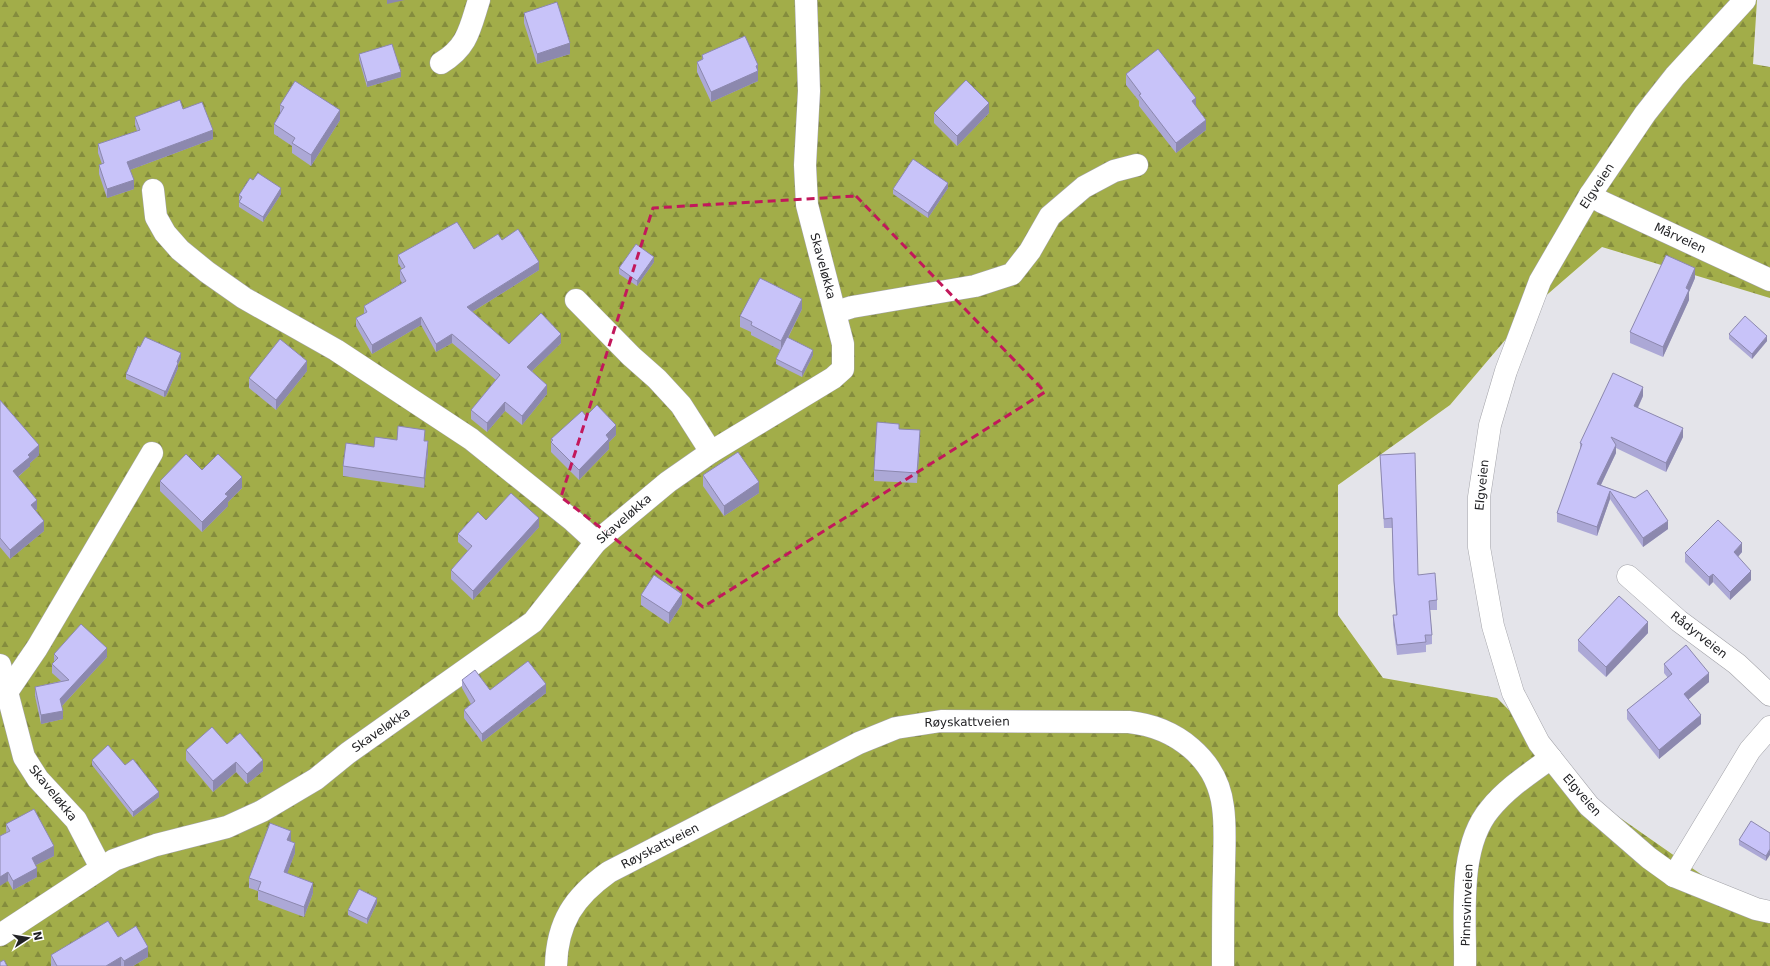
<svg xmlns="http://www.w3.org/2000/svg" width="1770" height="966" font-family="'DejaVu Sans',sans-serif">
	<defs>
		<pattern id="forest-firs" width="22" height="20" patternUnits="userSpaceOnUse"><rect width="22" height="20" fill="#a2ad49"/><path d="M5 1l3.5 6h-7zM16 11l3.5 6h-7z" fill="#848c3d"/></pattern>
	</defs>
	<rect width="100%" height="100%" fill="#e4e4ea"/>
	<polygon fill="url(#forest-firs)" points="0,0 1757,0 1753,64 1770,67 1770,298 1602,247 1534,306 1450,405 1338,485 1338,615 1383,678 1497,698 1606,808 1735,898 1770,904 1770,966 0,966"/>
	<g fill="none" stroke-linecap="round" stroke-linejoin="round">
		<g stroke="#a3a3a9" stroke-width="23">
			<g id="minor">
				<path d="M441,63C468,47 470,28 479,0"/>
				<polyline points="153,190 156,217 165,233 180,250 207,272 244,298 336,350 471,439 572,520 596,542"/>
				<polyline points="1590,195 1602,202 1770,280"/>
				<polyline points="576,300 631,356 657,379 681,405 711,452"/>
				<polyline points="836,312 852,307 975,286 1012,274 1030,251 1050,216 1084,187 1114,171 1137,165"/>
				<polyline points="1628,576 1679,621 1737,664 1770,695"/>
				<polyline points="0,665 24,757 38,779 76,820 101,868"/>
				<polyline points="7,692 37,648 152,453"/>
				<polyline points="1674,876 1750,750 1770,727"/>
				<polyline points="0,935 114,860 156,845 227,827 262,811 316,779 348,753 533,622 596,542 668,482 711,452 833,378 843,369 843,344 807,205 805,165 809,91 806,0"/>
				<path d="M556,966C557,922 574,897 609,872L859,743L896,728L941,721L1129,722C1175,727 1217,758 1223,807C1226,828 1224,850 1224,871C1223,903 1223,934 1223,966"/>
				<path d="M1465,966C1466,918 1457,848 1490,809C1507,788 1529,774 1551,758"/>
			</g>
		</g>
		<g stroke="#a3a3a9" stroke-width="23">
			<polyline id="secondary" points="1745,0 1675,76 1645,114 1590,195 1540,281 1506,371 1490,425 1479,497 1479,547 1493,626 1513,693 1539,743 1589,806 1649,858 1674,876 1756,909 1770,912"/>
		</g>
		<use href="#minor" stroke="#fff" stroke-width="22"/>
		<use href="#secondary" stroke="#fff" stroke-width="22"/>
	</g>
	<g fill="#aca8d6">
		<polygon points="524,13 570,54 537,64 524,23"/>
		<polygon points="359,54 401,77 367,87 359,59"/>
		<polygon points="702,55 758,65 758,81 711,102 697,72 697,62 702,60"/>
		<polygon points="1126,74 1196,107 1206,130 1176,153 1139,106 1139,101 1126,85"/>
		<polygon points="280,105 340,120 311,166 292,153 292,146 274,134 274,124 280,114"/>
		<polygon points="183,109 213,139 130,170 134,189 107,198 99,174 99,165 102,164 98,153 98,144 137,131 135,125 135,117"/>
		<polygon points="934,113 989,113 957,146 934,123"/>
		<polygon points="253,180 281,194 263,222 239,207 239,202 240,201 239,200 239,195"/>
		<polygon points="948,188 928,218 893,194 893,189"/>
		<polygon points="502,240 539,270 472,312 509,344 561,343 532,371 547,394 522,425 505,411 487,432 471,419 471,410 496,380 452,343 436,352 421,325 372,354 356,326 356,318 364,314 364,306 402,283 400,279 400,270 402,269 398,263 398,255 474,249"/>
		<polygon points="654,262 637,286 619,274 619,268"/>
		<polygon points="1695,278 1689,292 1689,300 1663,357 1630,343 1630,332"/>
		<polygon points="802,309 788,338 813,355 802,377 776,364 776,359 780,350 751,335 751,332 740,327 740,316"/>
		<polygon points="1729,334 1767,341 1752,359 1729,339"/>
		<polygon points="140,347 181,358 178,364 178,368 166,396 164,397 126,379 126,374"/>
		<polygon points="307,371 276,410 249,388 249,378"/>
		<polygon points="1643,396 1638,408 1683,437 1666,472 1616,448 1616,453 1601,485 1635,498 1668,529 1643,547 1610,499 1597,536 1557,522 1557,513 1580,451 1580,443"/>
		<polygon points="0,400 39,455 30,463 30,466 18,477 37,509 35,511 44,531 10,559 0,547"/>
		<polygon points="586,416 616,435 609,442 609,449 579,480 551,452 551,439"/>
		<polygon points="899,429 920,440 917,483 874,481 874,470"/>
		<polygon points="397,440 425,441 428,452 424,488 343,476 343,466"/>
		<polygon points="1380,455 1418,575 1437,600 1437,610 1430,610 1432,635 1432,644 1426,645 1426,652 1397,655 1393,625 1393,615 1396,615 1394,591 1392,528 1384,528"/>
		<polygon points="202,470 242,488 228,502 228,506 202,532 160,491 160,481"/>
		<polygon points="703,475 759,493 724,516 703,486"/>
		<polygon points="486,520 539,527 473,600 451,579 451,570 468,551 458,542 458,534"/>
		<polygon points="1742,552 1738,557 1751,580 1730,600 1713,582 1709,586 1685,562 1685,553"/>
		<polygon points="641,595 682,604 669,624 641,605"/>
		<polygon points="1648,633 1606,677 1578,651 1578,640"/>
		<polygon points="54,654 107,657 62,706 63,719 41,724 35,696 35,687 61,681 52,673 52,664 54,662"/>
		<polygon points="1664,664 1709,682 1688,700 1701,724 1659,759 1627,719 1627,710 1668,678 1664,673"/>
		<polygon points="462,680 490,690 546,693 482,742 464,718 464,710 471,704 462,688"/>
		<polygon points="227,744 263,771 247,784 236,772 213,792 186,760 186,750"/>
		<polygon points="92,760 125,765 159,797 133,817 92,765"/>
		<polygon points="6,824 54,856 36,865 37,877 13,890 8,881"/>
		<polygon points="1770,833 1766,861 1739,845 1739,840"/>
		<polygon points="291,842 295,853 287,873 313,893 304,917 258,900 258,891 249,888 249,878"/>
		<polygon points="377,903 367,924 348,915 348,910"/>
		<polygon points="118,937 148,957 133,966 51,966 51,955"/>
	</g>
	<g fill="#8c88ae">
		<polygon points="387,0 405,0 387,4"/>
		<polygon points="570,43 570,54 537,64 537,54"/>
		<polygon points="758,65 758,81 711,102 711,92"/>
		<polygon points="401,72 401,77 367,87 367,82"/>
		<polygon points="1196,98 1196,108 1192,101"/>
		<polygon points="989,103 989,113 957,146 957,136"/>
		<polygon points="340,110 340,120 311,166 311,155"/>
		<polygon points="1206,120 1206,130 1176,153 1176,143"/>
		<polygon points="213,130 213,139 127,171 127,162"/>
		<polygon points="134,180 134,189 107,198 107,189"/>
		<polygon points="948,183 948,188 928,218 928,213"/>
		<polygon points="281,188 281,194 263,222 263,217"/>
		<polygon points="654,257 654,262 637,286 637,281"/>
		<polygon points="539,262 539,270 467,315 467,307"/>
		<polygon points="1695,268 1695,278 1689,292 1689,300 1663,357 1663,347 1686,288"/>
		<polygon points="802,299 802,309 781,351 781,341"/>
		<polygon points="421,317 421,325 372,354 372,345"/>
		<polygon points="452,334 452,343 436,352 436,344"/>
		<polygon points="561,334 561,343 527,376 527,367"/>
		<polygon points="1767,336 1767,341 1752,359 1752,354"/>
		<polygon points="813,350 813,355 802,377 802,372"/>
		<polygon points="181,353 181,358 178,364 178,368 166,396 164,397 164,391"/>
		<polygon points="307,361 307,371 276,410 276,400"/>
		<polygon points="547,385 547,394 522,425 522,416"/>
		<polygon points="1643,387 1643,396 1634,415 1634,406"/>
		<polygon points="505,402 505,411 487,432 487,423"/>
		<polygon points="616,425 616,435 609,442 609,449 579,480 579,470 606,435"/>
		<polygon points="1683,428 1683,437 1666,472 1666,463"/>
		<polygon points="920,430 920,440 917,483 917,473"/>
		<polygon points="428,441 428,452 424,488 424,478"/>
		<polygon points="39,445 39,455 30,463 30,466 13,481 13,471 28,455"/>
		<polygon points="1616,445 1616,453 1597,493 1597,484"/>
		<polygon points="242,477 242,488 228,502 228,506 202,532 202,522 225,494"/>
		<polygon points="759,482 759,493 724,516 724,506"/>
		<polygon points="1610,491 1610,499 1597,536 1597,527"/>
		<polygon points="37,500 37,509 31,515 31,505"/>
		<polygon points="539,518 539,527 473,600 473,591"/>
		<polygon points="44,521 44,531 10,559 10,550"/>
		<polygon points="1668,521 1668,529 1643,547 1643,538"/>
		<polygon points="1742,543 1742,552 1734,561 1734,552"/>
		<polygon points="1751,571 1751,580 1730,600 1730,592"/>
		<polygon points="1713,574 1713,582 1709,586 1709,577"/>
		<polygon points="682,594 682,604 669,624 669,613"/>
		<polygon points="1648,622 1648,633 1606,677 1606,667"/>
		<polygon points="107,648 107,657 60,708 60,699"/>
		<polygon points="1709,673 1709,682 1684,703 1684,694"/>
		<polygon points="546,684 546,693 482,742 482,734"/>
		<polygon points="63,711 63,719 41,724 41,715"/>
		<polygon points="1701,715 1701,724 1659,759 1659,750"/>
		<polygon points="263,760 263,771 247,784 247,774"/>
		<polygon points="236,762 236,772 213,792 213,781"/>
		<polygon points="159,792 159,797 133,817 133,812"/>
		<polygon points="291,831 291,841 287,850 287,840"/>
		<polygon points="295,843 295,853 284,882 284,872"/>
		<polygon points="54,846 54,856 32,867 32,858"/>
		<polygon points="1770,849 1770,855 1766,861 1766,856"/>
		<polygon points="37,868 37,877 13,890 13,881"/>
		<polygon points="8,872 8,881 0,886 0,877"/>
		<polygon points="313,883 313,893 304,917 304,907"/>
		<polygon points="377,898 377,903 367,924 367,919"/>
		<polygon points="148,947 148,957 133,966 124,966 124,961"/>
		<polygon points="121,957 121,966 106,966"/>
	</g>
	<g fill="#c8c3f9" stroke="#8c88ae">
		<polygon points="557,2 570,43 537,54 524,13"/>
		<polygon points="745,36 758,65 756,66 758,71 711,92 697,62 703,59 702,55"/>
		<polygon points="392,44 401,72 367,82 359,54"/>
		<polygon points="1158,49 1196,98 1192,101 1206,120 1176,143 1139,95 1141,94 1126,74"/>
		<polygon points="966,80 989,103 957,136 934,113"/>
		<polygon points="295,81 340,110 311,155 292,143 295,138 274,124 284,107 280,105"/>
		<polygon points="180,100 183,109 202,102 213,130 127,162 134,180 107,189 99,165 104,163 98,144 140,130 135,117"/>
		<polygon points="913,159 948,183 928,213 893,189"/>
		<polygon points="258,173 281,188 263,217 239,202 242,197 239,195 250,178 253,180"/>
		<polygon points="457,222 474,249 498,234 502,240 518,229 539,262 467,307 509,344 541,313 561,334 527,367 547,385 522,416 505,402 487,423 471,410 500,375 452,334 436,344 421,317 372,345 356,318 367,312 364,306 406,281 400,270 405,267 398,255"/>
		<polygon points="636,244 654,257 637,281 619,268"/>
		<polygon points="1666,255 1695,268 1686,288 1689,290 1663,347 1630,332"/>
		<polygon points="760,278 802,299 781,341 751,325 752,322 740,316"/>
		<polygon points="1745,316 1767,336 1752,354 1729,334"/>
		<polygon points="145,337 181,353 177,362 178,363 166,391 164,391 126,374 138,346 140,347"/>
		<polygon points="787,337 813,350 802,372 776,359"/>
		<polygon points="280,339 307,361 276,400 249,378"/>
		<polygon points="1613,373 1643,387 1634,406 1683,428 1666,463 1611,437 1616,445 1597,484 1635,498 1647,490 1668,521 1643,538 1610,491 1597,527 1557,513 1582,444 1580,443"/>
		<polygon points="0,400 39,445 28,455 30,457 13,471 37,500 31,505 44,521 10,550 0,538"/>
		<polygon points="597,405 616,425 606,435 609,439 579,470 551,442 553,440 551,439 582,411 586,416"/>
		<polygon points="877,422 899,424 899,429 920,430 917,473 874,470"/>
		<polygon points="398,426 425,430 424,441 428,441 424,478 343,466 346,443 374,447 375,437 397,440"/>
		<polygon points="738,452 759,482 724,506 703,475"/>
		<polygon points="1415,453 1418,575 1435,573 1437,600 1429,601 1432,635 1425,635 1426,642 1397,645 1393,615 1397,615 1394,581 1392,518 1384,519 1380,455"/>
		<polygon points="186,454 202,470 218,454 242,477 225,494 228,496 202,522 160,481"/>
		<polygon points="511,493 539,518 473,591 451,570 472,546 458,534 478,512 486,520"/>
		<polygon points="1718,520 1742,543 1734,552 1751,571 1730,592 1713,574 1709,577 1685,553"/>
		<polygon points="654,575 682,594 669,613 641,595"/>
		<polygon points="1619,596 1648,622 1606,667 1578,640"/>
		<polygon points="81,624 107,648 60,699 63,711 41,715 35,687 69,680 52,664 58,658 54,654"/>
		<polygon points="1686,645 1709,673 1684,694 1701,715 1659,750 1627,710 1672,674 1664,664"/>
		<polygon points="528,661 546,684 482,734 464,710 475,701 462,680 475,670 490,690"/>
		<polygon points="212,727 227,744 240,733 263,760 247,774 236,762 213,781 186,750"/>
		<polygon points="108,745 125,765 133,759 159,792 133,812 92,760"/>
		<polygon points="34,809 54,846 32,858 37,868 13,881 8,872 0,877 0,836 10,831 6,824"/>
		<polygon points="1751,821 1770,833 1770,849 1766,856 1739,840"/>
		<polygon points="270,823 291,831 287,840 295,843 284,872 313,883 304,907 258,890 261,882 249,878"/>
		<polygon points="359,889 377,898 367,919 348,910"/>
		<polygon points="108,921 118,937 136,926 148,947 124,961 121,957 106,966 57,966 51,955"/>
		<polygon points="4,960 7,966 0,966 0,962"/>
	</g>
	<path fill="none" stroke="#c2185b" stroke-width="3" stroke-dasharray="8 5" stroke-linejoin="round" d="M856,196L1045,392L703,607L561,497L653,208Z"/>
	<g text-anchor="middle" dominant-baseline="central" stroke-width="3" stroke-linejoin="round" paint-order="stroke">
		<g font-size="12" fill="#222225" stroke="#fff">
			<text transform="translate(1597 186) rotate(-57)">Elgveien</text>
			<text transform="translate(1680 238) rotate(25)">Mårveien</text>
			<text transform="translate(823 266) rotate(75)">Skaveløkka</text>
			<text transform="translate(1482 485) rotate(-84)">Elgveien</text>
			<text transform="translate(624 519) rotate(-41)">Skaveløkka</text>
			<text transform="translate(1699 635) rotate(38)">Rådyrveien</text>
			<text transform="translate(967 722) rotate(-1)">Røyskattveien</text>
			<text transform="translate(381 730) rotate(-35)">Skaveløkka</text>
			<text transform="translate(53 793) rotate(51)">Skaveløkka</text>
			<text transform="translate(1582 795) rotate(49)">Elgveien</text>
			<text transform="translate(660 846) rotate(-27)">Røyskattveien</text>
			<text transform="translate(1467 905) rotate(-88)">Pinnsvinveien</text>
		</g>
	</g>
	<g transform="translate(28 938) rotate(78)" stroke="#ffffff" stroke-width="3" paint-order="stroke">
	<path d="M0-3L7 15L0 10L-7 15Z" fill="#222225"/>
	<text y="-6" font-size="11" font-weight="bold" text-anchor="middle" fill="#222225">N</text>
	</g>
</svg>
